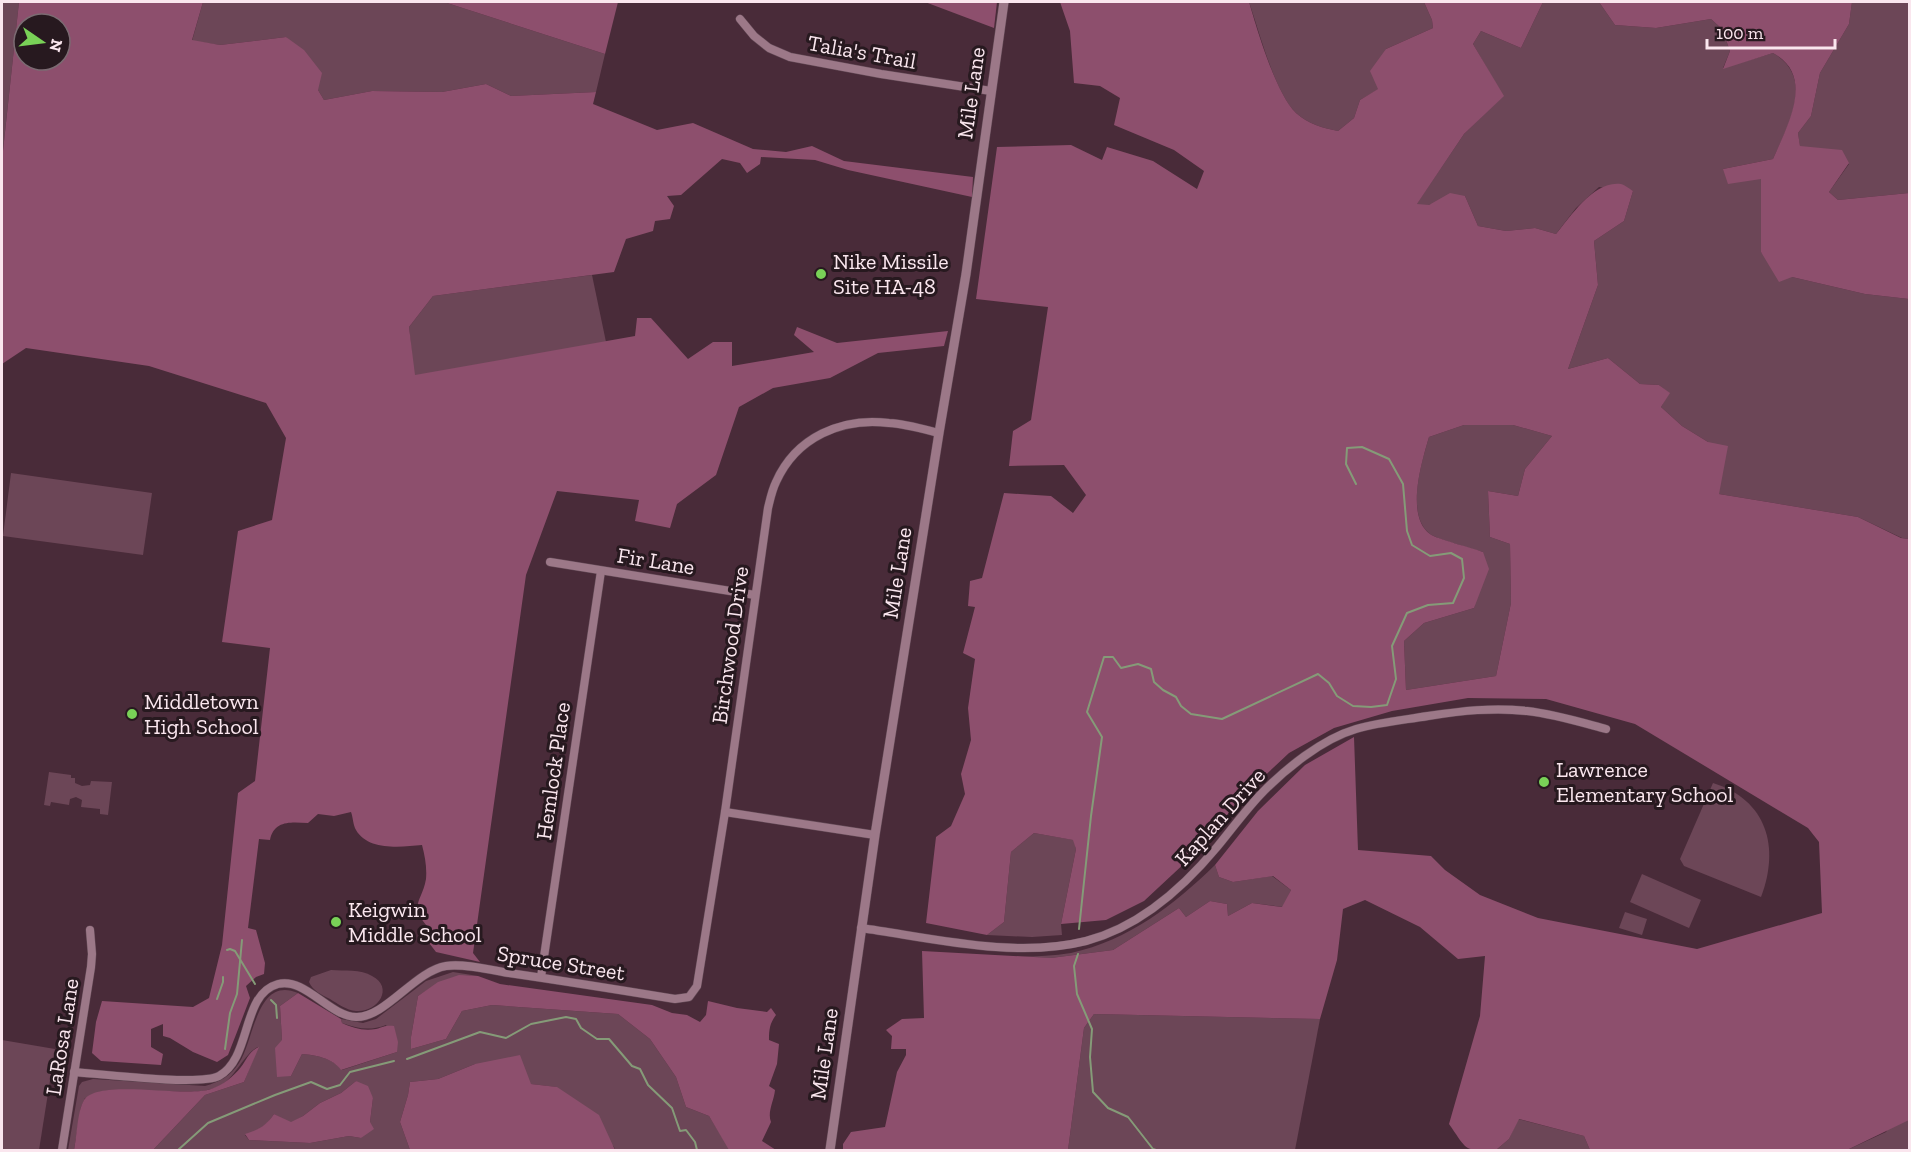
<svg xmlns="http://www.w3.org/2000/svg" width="1911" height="1152" font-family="'Zilla Slab',serif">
	<rect width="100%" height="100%" fill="#492b39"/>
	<g fill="#6c4657" fill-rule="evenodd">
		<polygon points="2,2 19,2 2,160"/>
		<polygon points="203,2 444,2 605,54 596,92 511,96 486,84 442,92 372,91 324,100 286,37 220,45 192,41"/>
		<path d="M1249,2H1424L1432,20L1433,28L1386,49L1379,89L1360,100L1354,118L1338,131C1323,128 1308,124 1296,113C1275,93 1259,31 1249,2Z"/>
		<path d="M1543,2H1599L1615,25L1656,28L1711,19L1722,29L1730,51L1723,68L1773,53C1816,78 1788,126 1773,159L1723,169L1761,178V252L1792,277L1865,294L1909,299V539L1902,538L1858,517L1719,494L1708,442L1682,426L1661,407L1669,393L1659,385L1640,384L1608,358L1568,369L1598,285L1594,241L1624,221L1633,191L1599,187L1576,208L1556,234L1535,228L1506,231L1478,226L1465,196L1429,205H1416L1464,134L1503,96L1473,44L1481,31L1521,48Z"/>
		<polygon points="1852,2 1909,2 1909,193 1838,200 1829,192 1849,164 1800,147 1798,133 1811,116 1820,73 1849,24"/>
		<polygon points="592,275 606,342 414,376 409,327 433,296"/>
		<path d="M1464,425H1513L1552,436L1525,469L1518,496L1488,491L1490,537L1510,544L1511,603L1496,676L1406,690L1404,641L1424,623L1474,608L1483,552C1473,549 1436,539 1430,534C1405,515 1422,461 1429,437Z"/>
		<polygon points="11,473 152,493 143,555 3,536"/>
		<polygon points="49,772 71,775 71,778 75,778 75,783 82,786 90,785 91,781 112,782 108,815 100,814 100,809 81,807 82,800 76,797 70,799 69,805 51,802 50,806 44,805"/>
		<path d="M1713,783C1767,800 1780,847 1761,897L1684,866L1680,859Z"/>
		<polygon points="1034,833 1074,840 1076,849 1061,924 1062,935 1032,937 987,935 1004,922 1011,852"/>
		<path d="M1215,865L1219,877L1233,882L1272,876L1291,890L1283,907L1252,903L1228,916L1227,904L1210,901L1186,917L1179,908L1113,950L1051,958L1020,957C1037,956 1054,956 1071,953C1129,940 1174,905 1215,865Z"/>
		<polygon points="1642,874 1701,900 1689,928 1630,902"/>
		<polygon points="1625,912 1647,919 1642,935 1619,928"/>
		<path d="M331,970C344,971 361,969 372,976C395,988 377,1013 356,1011C346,1010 338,1004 330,999C322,995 313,991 309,982L311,977Z"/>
		<path d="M453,972L478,976C451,974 440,981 418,996L411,1037V1049L446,1039L462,1011L492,1005L618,1014L650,1039L676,1077L686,1107L709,1116L730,1150H615L614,1147L556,1087L531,1084L475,1064L438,1079L410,1082L408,1095L400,1122L410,1150H153L205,1095L244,1082L258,1047C246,1052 236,1075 223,1084C207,1095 183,1090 164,1092C138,1093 112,1096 85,1098L81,1107L74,1150H68L79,1086L82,1082L93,1079L205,1086C219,1082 231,1076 239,1063C254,1042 256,975 298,993L280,1006L282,1040L291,1076L302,1054C315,1055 333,1058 342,1070L397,1052L386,1025C370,1031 358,1029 342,1023L341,1019L363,1023L376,1019L426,981ZM356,1081L373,1098L370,1122L361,1138L349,1136L310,1143L249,1140L245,1135C258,1130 266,1127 274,1114L291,1123L303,1116L320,1103L341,1093Z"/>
		<polygon points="1094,1014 1320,1019 1295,1150 1068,1150 1084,1028"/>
		<polygon points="2,1040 55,1049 39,1150 2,1150"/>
		<polygon points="1909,1097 1909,1150 1847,1150 1886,1132"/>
		<polygon points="1518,1119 1584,1136 1590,1150 1496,1150 1509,1139"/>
	</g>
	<g fill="#8d4f6d" fill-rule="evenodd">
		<path d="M19,2H203L192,40L220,45L286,37L304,50L322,73L318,90L324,100L372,91L442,92L486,84L511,96L596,92L593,104L657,130L693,123L753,149L786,152L812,146L844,161L973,177L972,197L848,170L815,160L761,157L760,164L747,173L740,163L722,159L681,195L667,196L674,206L670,219L655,221L653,231L626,239L614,272L433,296L409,327L415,375L635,336L637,318H651L688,359L713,342H732V366L814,352L794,335L797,327L837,343L948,331L944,346L878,353L830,378L773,388L739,407L716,475L677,504L670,528L635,521L639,500L557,491L526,575L473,953L480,962L436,952L426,939L428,927C408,905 422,902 426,879C427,868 425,856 422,845C401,847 368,851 356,830C353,825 353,817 351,812L334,816L318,814L308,823C291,822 274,820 270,840L259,839L248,928L256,930L265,963L264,974L256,977L246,986L250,998L237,1032L228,1055L217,1062L193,1052L170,1038L163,1036V1024L151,1029V1047L163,1054L161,1065L101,1061L92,1053L96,1022L102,1001L193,1007L209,998L222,945L238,793L255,781L270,648L222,642L238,531L272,520L286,438L266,403L149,366L26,348L2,364V160ZM24,24H60V60H24Z"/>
		<polygon points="444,2 618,2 605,54"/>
		<polygon points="925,2 997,2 994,28"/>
		<path d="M1060,2H1249C1257,29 1276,94 1296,113C1308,124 1323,128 1338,131L1354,118L1360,100L1378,89L1370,71L1386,49L1433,28L1432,20L1424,2H1543L1521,48L1481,31L1473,44L1504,96L1464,134L1417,204L1429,205L1450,193L1465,196L1478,226L1506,231L1535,228L1556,234C1571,216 1594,180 1621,184C1625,185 1630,189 1633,191L1624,221L1594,241L1598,285L1568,369L1608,358L1640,384L1659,385L1670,393L1661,407L1682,426L1708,442L1728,446L1719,494L1858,517L1901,538L1909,539V1120L1847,1150H1590L1584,1136L1519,1119L1509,1139L1496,1150C1463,1151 1468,1151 1449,1124L1480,1016L1485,956L1458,959L1420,927L1365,900L1343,909L1337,960L1320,1019L1094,1014L1084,1028L1068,1150H843V1144L851,1132L885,1127L897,1072L906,1055V1049H891L892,1036L886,1030L902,1019L924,1018L922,951L1051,958L1113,950L1179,908L1186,917L1210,901L1227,904L1228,916L1252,903L1282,907L1291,890L1273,876L1233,882L1219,877L1215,865L1258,811L1305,765L1354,737L1358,850L1431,856L1445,870L1480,895L1538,918L1697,949L1822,913L1819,842L1808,828L1635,724L1546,699L1468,698L1392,711L1334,728L1289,753L1239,800L1202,847L1144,901L1106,920L1061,924L1076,849L1073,840L1034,833L1011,852L1004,922L987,935L926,923L936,837L951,826L965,794L961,774L971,740L968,708L975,659L963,653L975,607L968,606L970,581L982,578L1004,493L1051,496L1073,513L1086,495L1064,465L1009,466L1013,431L1031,420L1048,307L976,299L997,147L1071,145L1102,160L1107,147L1153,161L1197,189L1204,171L1174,150L1114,125L1120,98L1100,86L1074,83L1070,31ZM1464,425H1513L1552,436L1525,469L1518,496L1488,491L1490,537L1510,544L1511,603L1496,676L1406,690L1404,641L1424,623L1474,608L1489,569L1483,552C1473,548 1436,539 1430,534C1405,516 1422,461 1429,437Z"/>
		<path d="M1599,2H1852L1849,24L1820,73L1811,116L1798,133L1800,146L1842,150L1849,163L1829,192L1838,200L1909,193V299L1865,294L1792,277L1779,282L1761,252V179L1728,184L1723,169L1773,159C1787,126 1816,76 1773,53L1723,69L1730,51L1722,29L1711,19L1656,28L1615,25Z"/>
		<path d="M459,975L478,976L500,984L652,1005L672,1013L687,1015L700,1022L706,1015L708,1001L737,1008L767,1012L771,1008L776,1015C770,1023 769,1029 769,1040L779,1044L777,1064L769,1086L775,1090C774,1101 767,1112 771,1122L762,1141L776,1150H729L709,1116L686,1107L676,1077L650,1039L618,1014L492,1005L462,1011L446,1039L411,1049V1037L418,996L438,982Z"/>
		<path d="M298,993L341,1019L342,1023C353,1028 363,1031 376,1029C383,1027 386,1025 394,1026L398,1042L397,1052L341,1070C333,1058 315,1055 302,1054L291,1076L277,1077L275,1048L282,1040L280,1006Z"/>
		<path d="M259,1047L244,1082L205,1095L153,1150H74C77,1137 77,1112 84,1100C99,1078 184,1098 211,1089C223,1085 233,1077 241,1067C247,1059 249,1051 259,1047Z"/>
		<polygon points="520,1055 531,1084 557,1087 599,1115 615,1150 410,1150 400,1122 408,1095 410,1082 438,1079 475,1064"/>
		<path d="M356,1081L368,1086L373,1098L370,1122L374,1129L361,1138L349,1136L310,1143L249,1140L245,1134C258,1130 266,1126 274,1114L291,1122L303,1116L320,1103L341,1093Z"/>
	</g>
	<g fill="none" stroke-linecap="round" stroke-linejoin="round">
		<g stroke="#859b78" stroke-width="2">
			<polyline points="1079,929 1091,816 1102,737 1087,712 1104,657 1113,657 1121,668 1138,664 1151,669 1154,682 1163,690 1176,697 1181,706 1191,714 1222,719 1318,674 1329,683 1337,696 1353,706 1371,707 1387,705 1396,679 1392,646 1407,613 1428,605 1453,603 1464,578 1462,559 1451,553 1430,556 1412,545 1407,531 1403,484 1389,459 1362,447 1347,448 1346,464 1356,484"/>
			<polyline points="227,950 230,949 235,951 255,984"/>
			<polyline points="1078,954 1074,966 1077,994 1092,1029 1090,1057 1093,1092 1108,1108 1128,1117 1153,1149 1156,1150"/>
			<polyline points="217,999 223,982 223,977"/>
			<polyline points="271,1000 276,1005 277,1018"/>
			<polyline points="225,1049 230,1013 237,994 242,940"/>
			<polyline points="407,1059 480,1032 506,1038 531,1024 566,1017 576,1019 581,1028 597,1039 609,1039 632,1066 640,1069 648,1085 672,1108 680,1131 686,1130 695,1142 697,1150"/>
			<polyline points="178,1150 208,1123 275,1095 311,1082 327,1089 340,1085 350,1072 394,1061"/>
		</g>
		<g stroke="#634a56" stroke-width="9">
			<g id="minor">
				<polyline points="740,19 754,36 769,48 790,57 881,74 991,91"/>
				<polyline points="550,562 755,595"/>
				<polyline points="725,812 875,835"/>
				<path d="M861,928C932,938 1015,959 1086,941C1139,927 1183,888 1217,847C1231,830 1245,811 1260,795C1285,769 1322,739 1356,729C1380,722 1404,720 1428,716C1461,711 1493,707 1527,711C1554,714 1580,722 1606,729"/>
				<polyline points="541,977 601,571"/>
				<path d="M74,1072C101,1074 200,1086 219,1076C252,1058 241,994 278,984C305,977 329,1016 356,1017C385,1018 415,971 446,966C463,963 491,970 509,973C564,981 620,990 675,999L689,997L697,986L725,812L768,508C770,500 772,490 776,482C796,437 842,417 889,423C906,424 923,429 939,433"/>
				<polyline points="62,1150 91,967 92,954 90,930"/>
			</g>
		</g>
		<g stroke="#634a56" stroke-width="10">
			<polyline id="tertiary" points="830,1150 875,835 939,433 966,274 1004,2"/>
		</g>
		<use href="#minor" stroke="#9c7888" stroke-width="8"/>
		<use href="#tertiary" stroke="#9c7888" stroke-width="9"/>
	</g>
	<g fill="#79d157" stroke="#27191f" stroke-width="2">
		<circle cx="821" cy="274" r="6"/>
		<circle cx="132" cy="714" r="6"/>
		<circle cx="1544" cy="782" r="6"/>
		<circle cx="336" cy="922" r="6"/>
	</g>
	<g text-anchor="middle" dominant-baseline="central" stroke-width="6" stroke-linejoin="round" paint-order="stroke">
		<g font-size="22" fill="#fae6ee" stroke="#27191f">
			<text transform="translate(862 52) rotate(10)">Talia's Trail</text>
			<text transform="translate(971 93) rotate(-82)">Mile Lane</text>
			<text transform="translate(656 561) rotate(9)">Fir Lane</text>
			<text transform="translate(897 573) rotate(-81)">Mile Lane</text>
			<text transform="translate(730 645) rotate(-82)">Birchwood Drive</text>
			<text transform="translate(553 771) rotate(-82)">Hemlock Place</text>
			<text transform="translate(1220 817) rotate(-48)">Kaplan Drive</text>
			<text transform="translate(561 963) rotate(9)">Spruce Street</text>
			<text transform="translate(62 1037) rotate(-81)">LaRosa Lane</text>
			<text transform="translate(824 1054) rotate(-82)">Mile Lane</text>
		</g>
		<g font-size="22" fill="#fae6ee" stroke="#27191f" text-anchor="start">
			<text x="833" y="261">Nike Missile<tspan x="833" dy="25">Site HA-48</tspan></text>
			<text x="144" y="701">Middletown<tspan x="144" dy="25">High School</tspan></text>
			<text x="1556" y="769">Lawrence<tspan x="1556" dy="25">Elementary School</tspan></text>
			<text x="348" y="909">Keigwin<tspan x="348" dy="25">Middle School</tspan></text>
		</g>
	</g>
	<rect width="1911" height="1152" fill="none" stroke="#fae6ee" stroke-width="6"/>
	<g transform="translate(42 42) rotate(104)"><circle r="28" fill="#27191f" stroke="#7b6b72" stroke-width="1.5"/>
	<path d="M0-4.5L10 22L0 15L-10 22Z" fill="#79d157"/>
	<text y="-9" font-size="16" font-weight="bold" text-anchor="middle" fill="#fae6ee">N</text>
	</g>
	<path d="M1707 39v9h128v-9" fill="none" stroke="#fae6ee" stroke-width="3"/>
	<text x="1716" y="39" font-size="18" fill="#fae6ee" stroke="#27191f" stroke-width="4.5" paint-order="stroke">100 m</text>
</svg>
